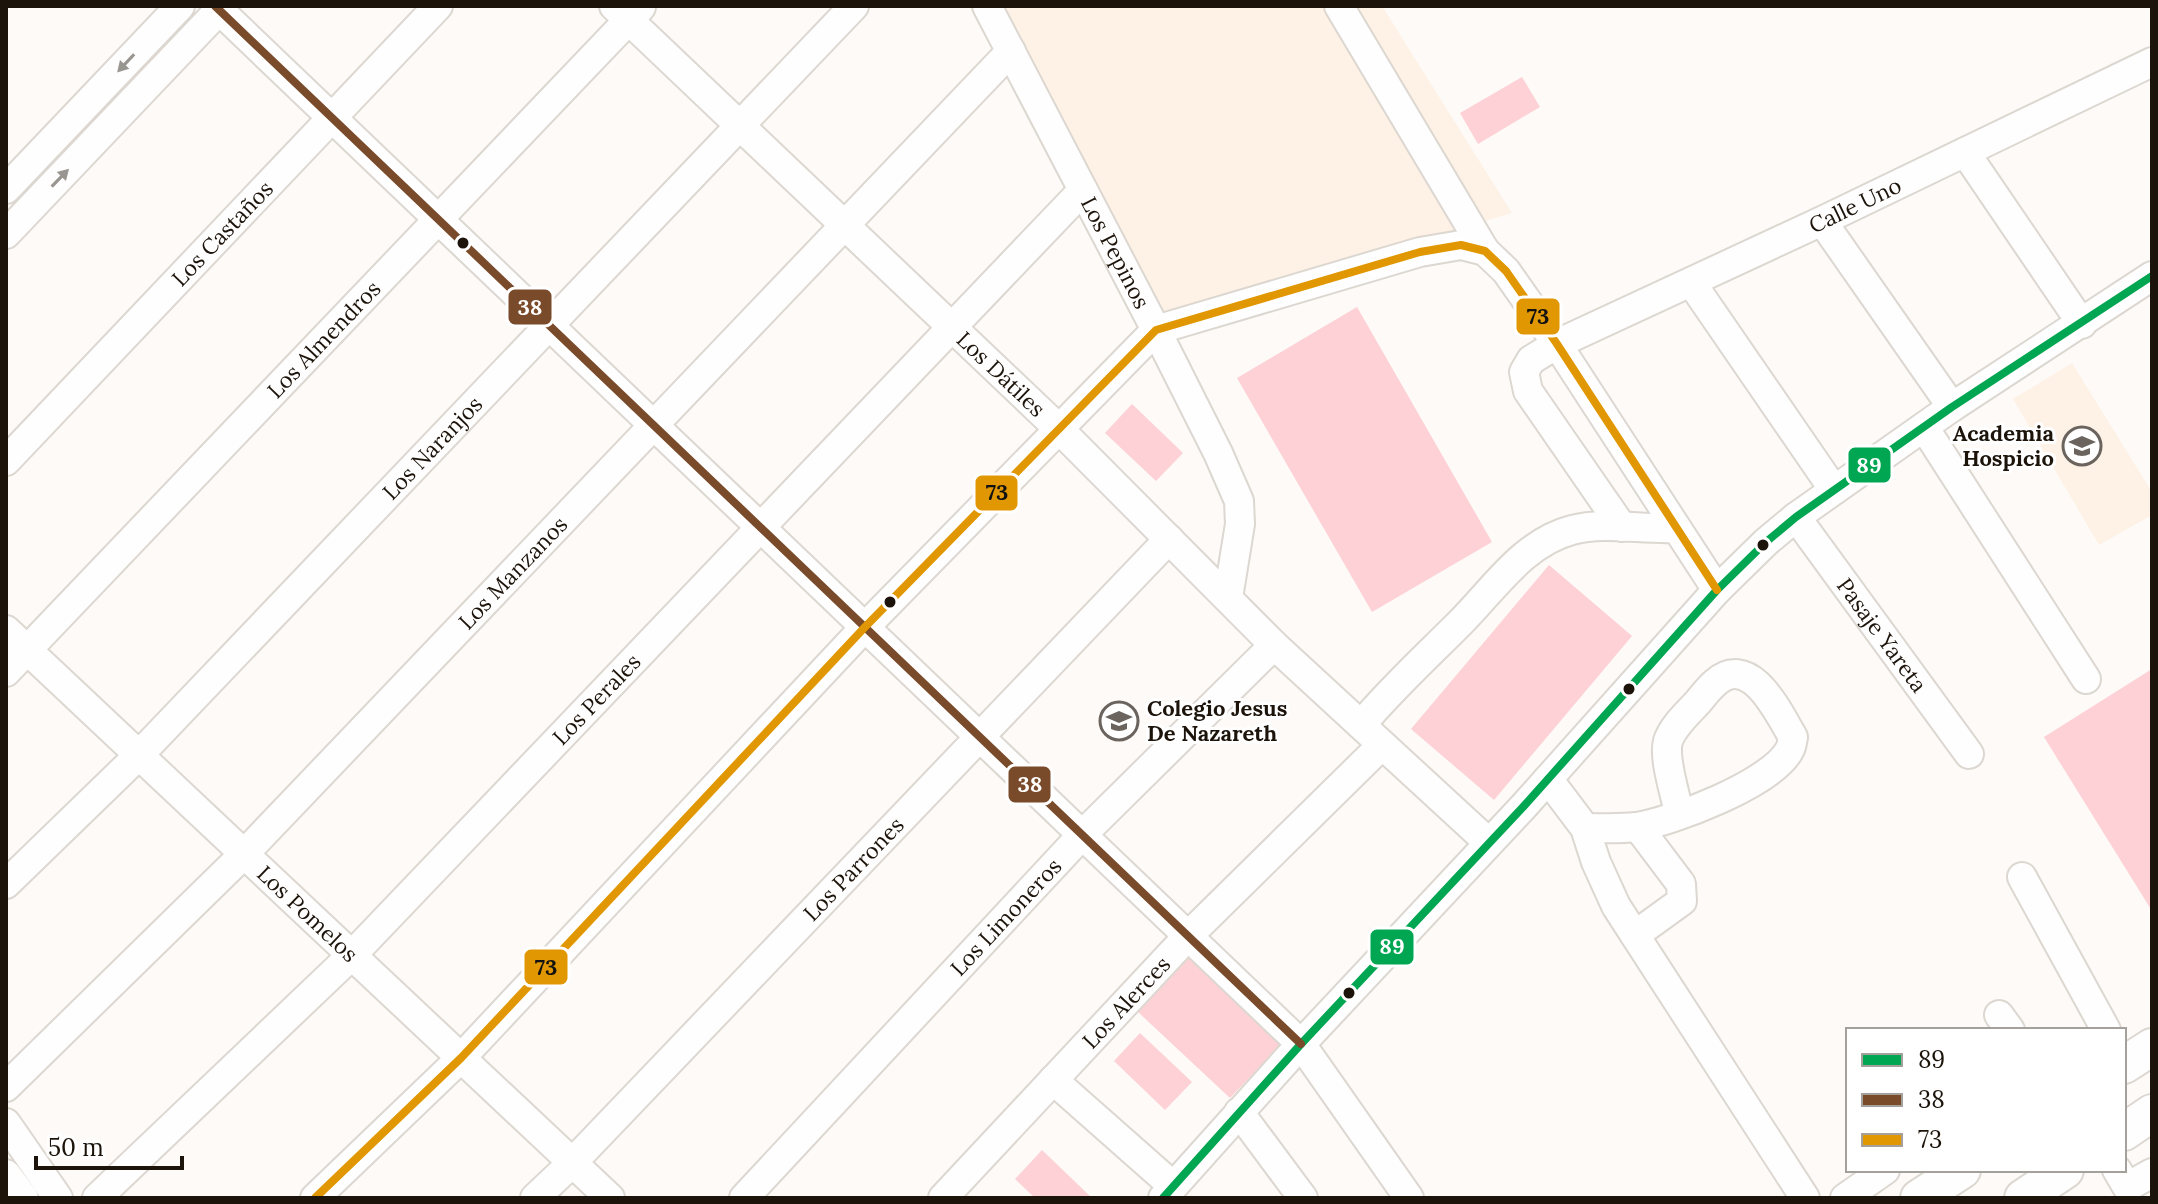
<svg xmlns="http://www.w3.org/2000/svg" width="2158" height="1204" font-family="Lora,serif">
	<rect width="100%" height="100%" fill="#fdfaf7"/>
	<g fill="#fef2e7">
		<polygon points="1002,6 1382,6 1512,213 1164,317"/>
		<polygon points="2072,363 2152,492 2152,515 2099,545 2013,399"/>
	</g>
	<g fill="#fdd1d5">
		<polygon points="1522,77 1540,107 1478,144 1460,113"/>
		<polygon points="1357,307 1492,542 1372,612 1237,378"/>
		<polygon points="1132,404 1183,453 1156,481 1105,433"/>
		<polygon points="1549,565 1632,636 1494,800 1411,729"/>
		<polygon points="2152,669 2152,911 2044,737"/>
		<polygon points="1189,958 1281,1045 1230,1098 1138,1012"/>
		<polygon points="1140,1033 1192,1082 1165,1110 1114,1061"/>
		<polygon points="1042,1150 1092,1198 1035,1198 1015,1179"/>
	</g>
	<g fill="none" stroke-linecap="round" stroke-linejoin="round">
		<g stroke="#dcd7d0" stroke-width="32">
			<g id="minor">
				<polyline points="215,6 1301,1044 1409,1198"/>
				<path id="s1" d="M614,6L1059,429L1274,645L1488,842"/>
				<path id="s2" d="M987,6L1156,330L1218,453L1239,501L1240,524L1228,598"/>
				<polyline points="1339,6 1485,251"/>
				<polyline points="1965,152 2082,324"/>
				<polyline points="6,189 180,6"/>
				<polyline points="1822,221 1952,407"/>
				<polyline points="6,234 223,6"/>
				<polyline points="1691,282 1834,490"/>
				<polyline points="1924,427 2086,679"/>
				<path id="s3" d="M6,461L438,6"/>
				<path id="s4" d="M1796,517L1969,754"/>
				<path id="s5" d="M1622,527L1528,391L1524,372L1531,360L1557,344L1822,221L2152,62"/>
				<path id="s6" d="M6,630L610,1198"/>
				<path id="s7" d="M6,672L641,7"/>
				<path d="M1361,725C1392,688 1426,657 1460,623C1494,589 1523,543 1572,530C1606,521 1642,530 1676,528"/>
				<polyline points="1548,779 1585,828 1596,862 1616,906 1805,1198"/>
				<path d="M1585,828C1602,828 1619,829 1636,827C1671,822 1774,783 1790,749C1792,746 1792,741 1793,737C1779,714 1751,651 1715,683C1709,688 1703,696 1698,702C1688,713 1673,726 1668,741C1663,759 1676,795 1679,814"/>
				<polyline points="2022,877 2106,1030"/>
				<path id="s8" d="M6,884L139,755L854,6"/>
				<polyline points="1635,935 1682,901 1681,884 1638,827"/>
				<polyline points="1999,1015 2010,1030"/>
				<polyline points="1053,1080 1173,1186"/>
				<path id="s9" d="M6,1087L244,854L1011,51"/>
				<polyline points="1239,1112 1303,1198"/>
				<polyline points="6,1123 58,1198"/>
				<polyline points="2117,1170 2127,1187 2152,1173"/>
				<polyline points="6,1174 24,1198"/>
				<path id="s10" d="M97,1198L352,955L1083,190"/>
				<polyline points="315,1198 461,1058 865,627 1156,330 1420,252 1461,245 1485,251 1506,271 1557,344 1717,590"/>
				<path id="s11" d="M535,1198L572,1163L1169,539"/>
				<path id="s12" d="M744,1198L1082,835L1274,645"/>
				<path id="s13" d="M943,1198L1188,936L1382,745"/>
				<polyline points="1163,1198 1301,1044 1523,807 1717,590 1766,542 1796,517 1952,407 2152,276"/>
				<polyline points="1845,1198 1885,1170"/>
			</g>
		</g>
		<g stroke="#dcd7d0" stroke-width="40">
			<g id="major">
				<polyline points="2124,1065 2152,1047"/>
				<polyline points="2124,1132 2152,1113"/>
				<polyline points="1919,1198 1962,1170"/>
				<polyline points="2023,1198 2065,1170"/>
			</g>
		</g>
		<use href="#minor" stroke="#fffefe" stroke-width="28"/>
		<use href="#major" stroke="#fffefe" stroke-width="36"/>
		<g stroke="#fff" stroke-width="14">
			<polyline id="bus-1" points="1163,1198 1301,1044 1523,807 1717,590 1766,542 1796,517 1952,407 2152,276"/>
		</g>
		<g stroke="#fff" stroke-width="14">
			<polyline id="bus-2" points="215,6 1301,1044"/>
		</g>
		<g stroke="#fff" stroke-width="14">
			<polyline id="bus-3" points="315,1198 461,1058 865,627 1156,330 1420,252 1461,245 1485,251 1506,271 1557,344 1717,590"/>
		</g>
		<use href="#bus-1" stroke="#00a651" stroke-width="8"/>
		<use href="#bus-2" stroke="#7a4b2a" stroke-width="8"/>
		<use href="#bus-3" stroke="#e19701" stroke-width="8"/>
	</g>
	<defs><path id="oneway-solid" d="M-6-.8H1V-3.2L6.5 0L1 3.2V.8H-6Z" transform="scale(2)"/></defs>
	<g fill="#999591">
		<use href="#oneway-solid" transform="translate(126 63) rotate(133)"/>
		<use href="#oneway-solid" transform="translate(60 178) rotate(-46)"/>
	</g>
	<defs>
		<g id="school-ring" transform="scale(2)"><circle r="9.5" fill="#fff" stroke="#6b645e" stroke-width="1.5"/><path d="M0-5L7-2L0 1L-7-2ZM-4 1L0 2.5L4 1V4Q0 6-4 4Z" fill="#6b645e"/></g>
	</defs>
	<g fill-rule="evenodd">
		<use href="#school-ring" x="2082" y="446"/>
		<use href="#school-ring" x="1119" y="721"/>
	</g>
	<g fill="#1c140b" stroke="#fff" stroke-width="3">
		<circle cx="463" cy="243" r="7"/>
		<circle cx="1763" cy="545" r="7"/>
		<circle cx="890" cy="602" r="7"/>
		<circle cx="1629" cy="689" r="7"/>
		<circle cx="1349" cy="993" r="7"/>
	</g>
	<g text-anchor="middle" dominant-baseline="central" stroke-width="6" stroke-linejoin="round" paint-order="stroke">
		<g font-size="22" fill="#1c140b" stroke="#fff">
			<text stroke="none"><textPath href="#s5" startOffset="558">Calle Uno</textPath></text>
			<text stroke="none"><textPath href="#s3" startOffset="314">Los Castaños</textPath></text>
			<text stroke="none"><textPath href="#s2" startOffset="278">Los Pepinos</textPath></text>
			<text stroke="none"><textPath href="#s7" startOffset="460">Los Almendros</textPath></text>
			<text stroke="none"><textPath href="#s1" startOffset="534">Los Dátiles</textPath></text>
			<text stroke="none"><textPath href="#s8" startOffset="610">Los Naranjos</textPath></text>
			<text stroke="none"><textPath href="#s9" startOffset="722">Los Manzanos</textPath></text>
			<text stroke="none"><textPath href="#s4" startOffset="146">Pasaje Yareta</textPath></text>
			<text stroke="none"><textPath href="#s10" startOffset="706">Los Perales</textPath></text>
			<text stroke="none"><textPath href="#s11" startOffset="458">Los Parrones</textPath></text>
			<text stroke="none"><textPath href="#s6" startOffset="414">Los Pomelos</textPath></text>
			<text stroke="none"><textPath href="#s12" startOffset="384">Los Limoneros</textPath></text>
			<text stroke="none"><textPath href="#s13" startOffset="268">Los Alerces</textPath></text>
		</g>
		<g font-size="22" font-weight="bold" fill="#1c140b" stroke="#fff" text-anchor="end">
			<text x="2054" y="433">Academia<tspan x="2054" dy="25">Hospicio</tspan></text>
			<text x="1147" y="708" text-anchor="start">Colegio Jesus<tspan x="1147" dy="25">De Nazareth</tspan></text>
		</g>
	</g>
	<g stroke="#fff" stroke-width="3">
		<rect x="507" y="288" width="46" height="38" rx="8" fill="#7a4b2a"/>
		<rect x="1515" y="297" width="46" height="39" rx="8" fill="#e19701"/>
		<rect x="1847" y="446" width="45" height="38" rx="8" fill="#00a651"/>
		<rect x="974" y="474" width="45" height="38" rx="8" fill="#e19701"/>
		<rect x="1007" y="765" width="45" height="39" rx="8" fill="#7a4b2a"/>
		<rect x="1369" y="928" width="46" height="38" rx="8" fill="#00a651"/>
		<rect x="523" y="948" width="46" height="38" rx="8" fill="#e19701"/>
	</g>
	<g font-size="22" text-anchor="middle" font-weight="bold" fill="#fff">
		<text x="530" y="315">38</text>
		<text x="1869" y="473">89</text>
		<text x="1030" y="792">38</text>
		<text x="1392" y="954">89</text>
	</g>
	<g font-size="22" text-anchor="middle" font-weight="bold" fill="#111">
		<text x="1538" y="324">73</text>
		<text x="997" y="500">73</text>
		<text x="546" y="975">73</text>
	</g>
	<rect width="2158" height="1204" fill="none" stroke="#1c140b" stroke-width="16"/>
	<rect x="1846" y="1028" width="280" height="144" fill="#ffffff" stroke="#a4a19d" stroke-width="2"/>
	<rect x="1862" y="1054" width="40" height="12" fill="#00a651" stroke="#a4a19d" stroke-width="2"/>
	<text x="1918" y="1068" font-size="24" fill="#1c140b">89</text>
	<rect x="1862" y="1094" width="40" height="12" fill="#7a4b2a" stroke="#a4a19d" stroke-width="2"/>
	<text x="1918" y="1108" font-size="24" fill="#1c140b">38</text>
	<rect x="1862" y="1134" width="40" height="12" fill="#e19701" stroke="#a4a19d" stroke-width="2"/>
	<text x="1918" y="1148" font-size="24" fill="#1c140b">73</text>
	<path d="M36 1156v12h146v-12" fill="none" stroke="#1c140b" stroke-width="4"/>
	<text x="48" y="1156" font-size="24" fill="#1c140b" stroke="#ffffff" stroke-width="6" paint-order="stroke">50 m</text>
</svg>
